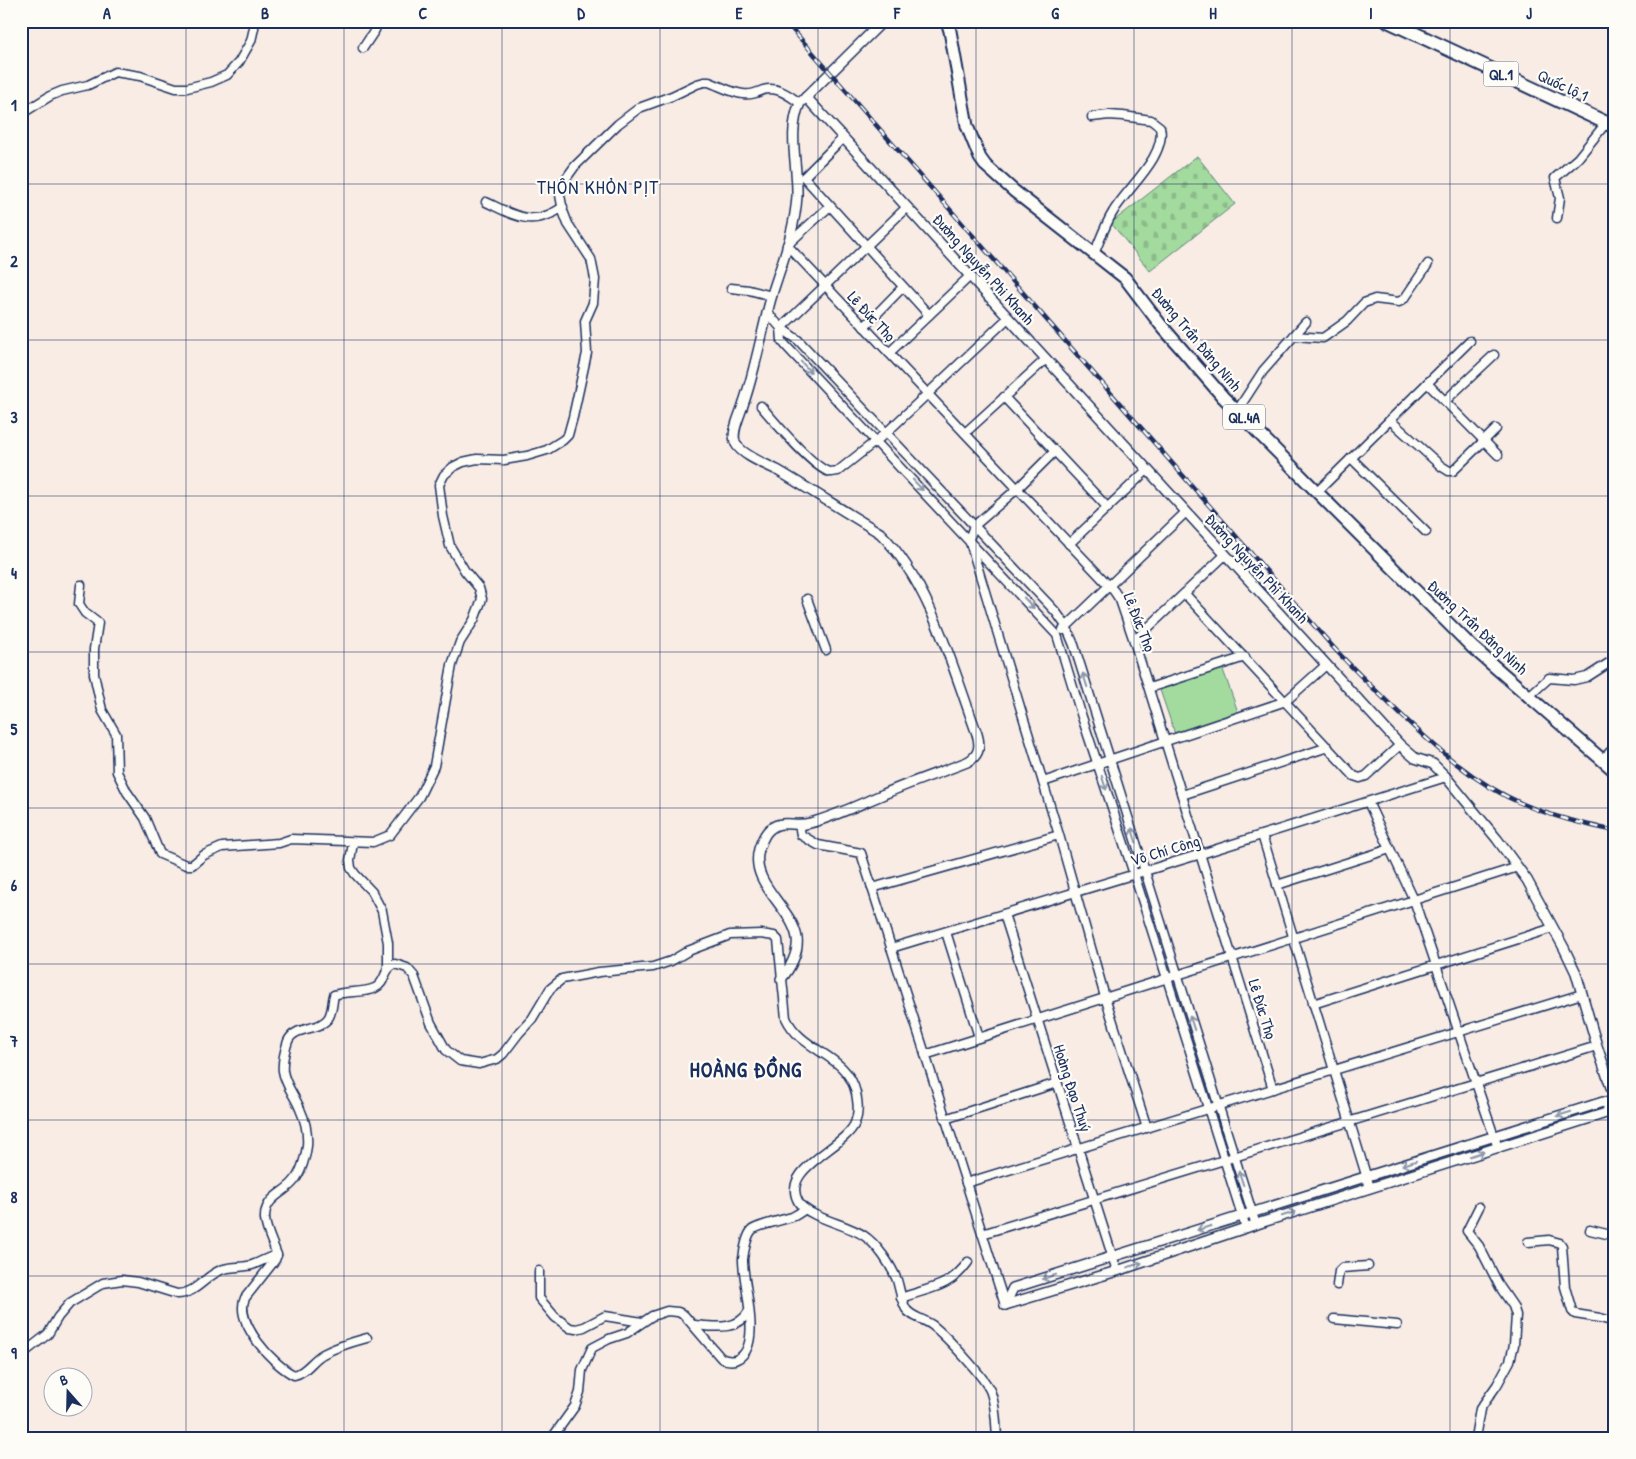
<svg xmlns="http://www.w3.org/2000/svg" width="1636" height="1459" font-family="'Patrick Hand',sans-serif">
	<defs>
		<pattern id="cemetery-stones" width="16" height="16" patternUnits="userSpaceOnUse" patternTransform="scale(1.25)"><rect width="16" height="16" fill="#a3da9e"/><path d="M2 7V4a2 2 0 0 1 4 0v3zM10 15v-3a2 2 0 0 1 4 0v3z" fill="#8cbb8a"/></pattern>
	</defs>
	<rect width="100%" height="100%" fill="#f8ece5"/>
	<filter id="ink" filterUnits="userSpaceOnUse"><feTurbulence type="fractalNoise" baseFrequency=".02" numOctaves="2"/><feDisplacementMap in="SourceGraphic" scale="10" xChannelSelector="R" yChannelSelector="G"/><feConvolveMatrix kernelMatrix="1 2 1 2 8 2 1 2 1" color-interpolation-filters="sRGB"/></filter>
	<g filter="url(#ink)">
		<polygon fill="url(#cemetery-stones)" stroke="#5f847e" points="1197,156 1235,204 1150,271 1111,223"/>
		<polygon fill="#a3da9e" stroke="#5f847e" points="1222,667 1238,712 1175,734 1160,690"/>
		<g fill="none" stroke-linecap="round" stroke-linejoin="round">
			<g stroke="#1b2f5e" stroke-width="11">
				<g id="minor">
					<polyline points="363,48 375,30 378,21"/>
					<polyline points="21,114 50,96 62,91 88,85 115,72 140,76 176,88 187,88 211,82 227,75 239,62 251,41 254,28 254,21"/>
					<path d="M1092,117L1109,115L1123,116L1151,120L1160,127C1167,156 1127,188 1113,212C1105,225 1100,240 1094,254"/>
					<polyline points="843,138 804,177 929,315"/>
					<path d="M486,202C516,216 532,228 563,207"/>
					<polyline points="830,206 787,245 1114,591 1120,600 1134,641 1273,1089"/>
					<polyline points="1557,218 1560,198 1555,178 1578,158 1606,123"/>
					<polyline points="731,288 749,290 772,296"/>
					<polyline points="767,312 781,328 798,340 1056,612 1066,626 1074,645 1256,1225"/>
					<polyline points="864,327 903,287"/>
					<polyline points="781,328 782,341 787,347 1057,635 1082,717 1134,874 1246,1228"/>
					<polyline points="781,328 907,207"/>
					<polyline points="1294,336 1323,338 1347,321 1364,303 1375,299 1399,302 1405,298 1428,264"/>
					<polyline points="889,353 970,276"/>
					<polyline points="1427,383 1498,455"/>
					<polyline points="1004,397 1108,508"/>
					<polyline points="1445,401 1494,355"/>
					<path d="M761,406C773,420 814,469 830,472C832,472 836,471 838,471L886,433L1008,318"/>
					<polyline points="1237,411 1263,371 1306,322"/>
					<polyline points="1390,420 1441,466 1449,471 1453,471 1496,429"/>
					<polyline points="965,433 1046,359"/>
					<polyline points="1055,451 1017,489 974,526 969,539 1059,835 1105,997 1147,1128"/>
					<polyline points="1351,458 1426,532"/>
					<polyline points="1317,492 1470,341"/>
					<polyline points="1069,544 1147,470"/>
					<path d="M81,585L79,604L85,613L98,623L94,649V674L102,710L116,734L117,772L127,792L145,818L160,854L186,865H192L204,855L222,847L279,843L291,839L373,842L390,835L419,797L434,766L452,665L460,642L474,620L482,599L479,588L465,571L450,546L443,516L439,485L444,475L453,467L463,462L477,459L504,460L527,456L547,450L563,440L568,435L573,417L587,353L585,321L593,303L595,279L591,259L568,224L563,211L560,195L562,184L575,166L618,124L639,108L672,96L697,84L704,82H709C720,86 732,93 743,94C751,95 756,93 763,90C778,86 788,95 800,103"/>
					<polyline points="1186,595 1354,776 1360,778 1366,776 1400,745"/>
					<polyline points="807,599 826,650"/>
					<polyline points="1063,630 1186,512"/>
					<polyline points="1134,641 1225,555"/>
					<polyline points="1149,688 1245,657"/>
					<polyline points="1529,696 1549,678 1574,680 1587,677 1615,659"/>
					<polyline points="1602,760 1615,747"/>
					<polyline points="1043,782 1286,701 1326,665"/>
					<polyline points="1182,795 1328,747"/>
					<polyline points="1368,802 1414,900 1498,1148"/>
					<polyline points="799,824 801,835 818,845 861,853 1005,1305"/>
					<polyline points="1262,835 1370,1188"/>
					<polyline points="353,843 350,860 351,868 355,874 372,892 382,911 388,943 388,968"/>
					<polyline points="1277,885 1390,849"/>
					<polyline points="872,888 1059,835"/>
					<polyline points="1004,914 1117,1271"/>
					<polyline points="946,932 979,1037"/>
					<polyline points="891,948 1201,854 1446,777"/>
					<polyline points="1313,1004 1553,928"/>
					<polyline points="925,1055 1518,867"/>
					<polyline points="945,1119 1057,1083"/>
					<polyline points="1614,1178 1615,1182"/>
					<polyline points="966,1183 1582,994"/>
					<polyline points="1590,1230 1615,1236"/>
					<polyline points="982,1234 1597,1046"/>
					<polyline points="1528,1242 1549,1240 1560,1243 1562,1246 1565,1287 1572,1311 1575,1314 1600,1318 1615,1322"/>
					<polyline points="539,1271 539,1298 555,1317 570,1328 576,1329 584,1327 605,1316 642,1322"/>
					<polyline points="1337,1285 1339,1271 1342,1268 1368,1266"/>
					<path d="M901,1298C928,1288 950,1288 968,1262"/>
					<polyline points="1334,1319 1397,1325"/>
					<path d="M695,1325C715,1327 738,1331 749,1311"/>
					<path d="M367,1338C352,1342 336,1347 323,1354C312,1360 306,1373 294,1375C273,1365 234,1322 245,1298L275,1260L277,1255C273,1243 266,1231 265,1219C264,1197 284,1194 294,1181C301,1173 306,1156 307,1146C308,1134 305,1120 300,1109C295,1096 285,1085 283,1071C282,1062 285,1050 288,1041C295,1025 320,1032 329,1017C333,1009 332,1003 334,995C347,990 362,994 375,988C387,982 382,970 395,964L407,968L414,976L431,1023L446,1050L460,1061L479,1064L497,1059L503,1054L519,1033L532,1019L550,989L562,979L599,972L653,967L671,961L688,951L730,935L761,934L774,936L778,940L786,1018C802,1053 847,1053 856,1093C858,1104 859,1113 855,1123C845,1148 778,1169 799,1203C808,1217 848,1225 863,1235C877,1244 891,1265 897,1280C900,1290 901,1300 906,1309C911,1317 924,1319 932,1325C945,1335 986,1378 991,1393C996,1407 996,1423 997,1438"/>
					<path d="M21,1355L48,1334L58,1317L70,1303L103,1283L122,1280L138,1282L177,1294C196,1294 205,1276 221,1270C230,1266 242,1268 252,1265C261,1262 268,1257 277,1255"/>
					<path d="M552,1438L575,1406L580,1392L582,1370L592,1348L609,1339L627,1333L652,1316L667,1311L678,1312L684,1315L721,1358C727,1361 733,1362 739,1358C763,1344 742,1281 743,1259C744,1251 747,1235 752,1230C756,1226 785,1219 792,1217C797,1215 801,1212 805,1209"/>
					<polyline points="1475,1438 1480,1409 1497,1385 1510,1361 1514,1345 1516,1315 1513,1306 1500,1287 1479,1246 1467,1231 1479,1207"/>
				</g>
			</g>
			<g stroke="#1b2f5e" stroke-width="12">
				<g id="tertiary">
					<polyline points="806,97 1400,745 1415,758 1433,764 1446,777 1497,839 1527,880 1564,948 1576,973 1597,1046 1615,1099"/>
					<path d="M781,979C790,969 799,952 797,938C792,907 749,884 759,849C761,843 763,837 767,832C780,817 794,828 810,823C836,816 860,804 884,794C911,782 939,773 967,762C979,756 981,747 977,734C953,669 930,582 880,533C845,512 811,490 777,470C765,464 742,455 736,444C730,434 740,415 743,405C756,368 762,329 773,291C783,260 795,229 797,196C798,165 787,132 800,103L883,21"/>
					<polyline points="1005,1305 1013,1288 1603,1102 1610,1105 1615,1104"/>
					<polyline points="1005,1305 1117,1271 1260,1223 1606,1113 1610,1105"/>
				</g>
			</g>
			<g stroke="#1b2f5e" stroke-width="15">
				<polyline id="primary" points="947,21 950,31 967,126 980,158 985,165 1014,191 1125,278 1160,324 1223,397 1317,492 1472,647 1615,771"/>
			</g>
			<g stroke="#1b2f5e" stroke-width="16">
				<polyline id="trunk" points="1388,21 1615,127"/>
			</g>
			<use href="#minor" stroke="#fdfcf7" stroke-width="8"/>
			<use href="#tertiary" stroke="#fdfcf7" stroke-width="9"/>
			<use href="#primary" stroke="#fdfcf7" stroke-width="11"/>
			<use href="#trunk" stroke="#fdfcf7" stroke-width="12"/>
			<g stroke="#1b2f5e" stroke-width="4.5">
				<path id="rail" d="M785,21L1333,647C1354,670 1376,691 1398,712C1435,747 1475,784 1523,804C1553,817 1584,824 1615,831"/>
			</g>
			<use href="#rail" stroke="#fdfcf7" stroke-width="2.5" stroke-dasharray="8" stroke-linecap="butt"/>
		</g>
		<defs><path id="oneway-shaft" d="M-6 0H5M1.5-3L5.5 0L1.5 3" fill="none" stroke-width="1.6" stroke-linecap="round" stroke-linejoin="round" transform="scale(1.25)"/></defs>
		<g stroke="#8c96aa">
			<use href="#oneway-shaft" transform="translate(806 367) rotate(47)"/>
			<use href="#oneway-shaft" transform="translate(918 485) rotate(47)"/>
			<use href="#oneway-shaft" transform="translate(1029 603) rotate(47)"/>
			<use href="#oneway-shaft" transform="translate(1085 680) rotate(-108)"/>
			<use href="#oneway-shaft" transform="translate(1104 783) rotate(72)"/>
			<use href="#oneway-shaft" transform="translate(1134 835) rotate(-107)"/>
			<use href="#oneway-shaft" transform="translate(1192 1023) rotate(-108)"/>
			<use href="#oneway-shaft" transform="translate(1564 1114) rotate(163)"/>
			<use href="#oneway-shaft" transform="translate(1477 1154) rotate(-18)"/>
			<use href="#oneway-shaft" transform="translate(1409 1163) rotate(162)"/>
			<use href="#oneway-shaft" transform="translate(1241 1178) rotate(-108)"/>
			<use href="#oneway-shaft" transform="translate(1289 1214) rotate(-18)"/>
			<use href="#oneway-shaft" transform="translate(1204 1228) rotate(162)"/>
			<use href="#oneway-shaft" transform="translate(1135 1265) rotate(-18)"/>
			<use href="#oneway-shaft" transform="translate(1049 1277) rotate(163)"/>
		</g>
	</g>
	<path fill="none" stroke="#1b2f5e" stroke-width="1" stroke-opacity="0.55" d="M186,21V1438M344,21V1438M502,21V1438M660,21V1438M818,21V1438M976,21V1438M1134,21V1438M1292,21V1438M1450,21V1438M21,184H1615M21,340H1615M21,496H1615M21,652H1615M21,808H1615M21,964H1615M21,1120H1615M21,1276H1615"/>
	<g text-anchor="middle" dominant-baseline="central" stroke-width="4.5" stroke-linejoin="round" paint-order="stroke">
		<g fill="#fdfcf7" stroke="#5f6c8c" stroke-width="1">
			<rect x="1483.5" y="61.5" width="35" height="25" rx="4"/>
			<rect x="1223" y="404.5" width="42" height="25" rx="4"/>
		</g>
		<g font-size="15" font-weight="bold" fill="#1b2f5e">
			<text x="1501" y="74">QL.1</text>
			<text x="1244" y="417">QL.4A</text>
		</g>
		<g font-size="16" fill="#1b2f5e" stroke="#fdfcf7">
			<text transform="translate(1563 85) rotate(25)">Quốc lộ 1</text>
			<text transform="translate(984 269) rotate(48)">Đường Nguyễn Phi Khanh</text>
			<text transform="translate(872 316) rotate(47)">Lê Đức Thọ</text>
			<text transform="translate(1197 339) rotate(50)">Đường Trần Đăng Ninh</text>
			<text transform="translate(1257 568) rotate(47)">Đường Nguyễn Phi Khanh</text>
			<text transform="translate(1140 622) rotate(69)">Lê Đức Thọ</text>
			<text transform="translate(1478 627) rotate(43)">Đường Trần Đăng Ninh</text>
			<text transform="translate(1165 850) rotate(-17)">Võ Chí Công</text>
			<text transform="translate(1263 1009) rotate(73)">Lê Đức Thọ</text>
			<text transform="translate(1073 1088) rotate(72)">Hoàng Đạo Thuý</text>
		</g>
		<g font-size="19" letter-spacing="1" fill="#1b2f5e" stroke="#fdfcf7">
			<text x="598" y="187">THÔN KHỎN PỊT</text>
		</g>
		<g font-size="21" font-weight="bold" letter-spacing="1" fill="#1b2f5e" stroke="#fdfcf7">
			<text x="746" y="1069">HOÀNG ĐỒNG</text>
		</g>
	</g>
	<rect width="1636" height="1459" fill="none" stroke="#fdfcf7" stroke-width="55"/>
	<g transform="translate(68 1392) rotate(340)"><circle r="24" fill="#fdfcf7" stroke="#a3aaba"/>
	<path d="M0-4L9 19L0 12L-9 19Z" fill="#1b2f5e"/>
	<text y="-8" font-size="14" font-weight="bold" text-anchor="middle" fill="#1b2f5e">B</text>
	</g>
	<rect x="28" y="28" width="1580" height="1404" fill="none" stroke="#1b2f5e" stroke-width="2"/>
	<g font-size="16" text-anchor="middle" font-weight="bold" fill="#1b2f5e">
		<text x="107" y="19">A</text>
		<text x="265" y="19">B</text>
		<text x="423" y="19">C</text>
		<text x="581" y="19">D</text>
		<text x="739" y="19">E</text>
		<text x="897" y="19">F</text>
		<text x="1055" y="19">G</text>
		<text x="1213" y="19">H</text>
		<text x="1371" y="19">I</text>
		<text x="1529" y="19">J</text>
		<text x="14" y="111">1</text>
		<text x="14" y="267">2</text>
		<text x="14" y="423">3</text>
		<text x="14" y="579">4</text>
		<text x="14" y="735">5</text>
		<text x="14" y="891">6</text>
		<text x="14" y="1047">7</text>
		<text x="14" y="1203">8</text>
		<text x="14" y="1359">9</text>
	</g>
</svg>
